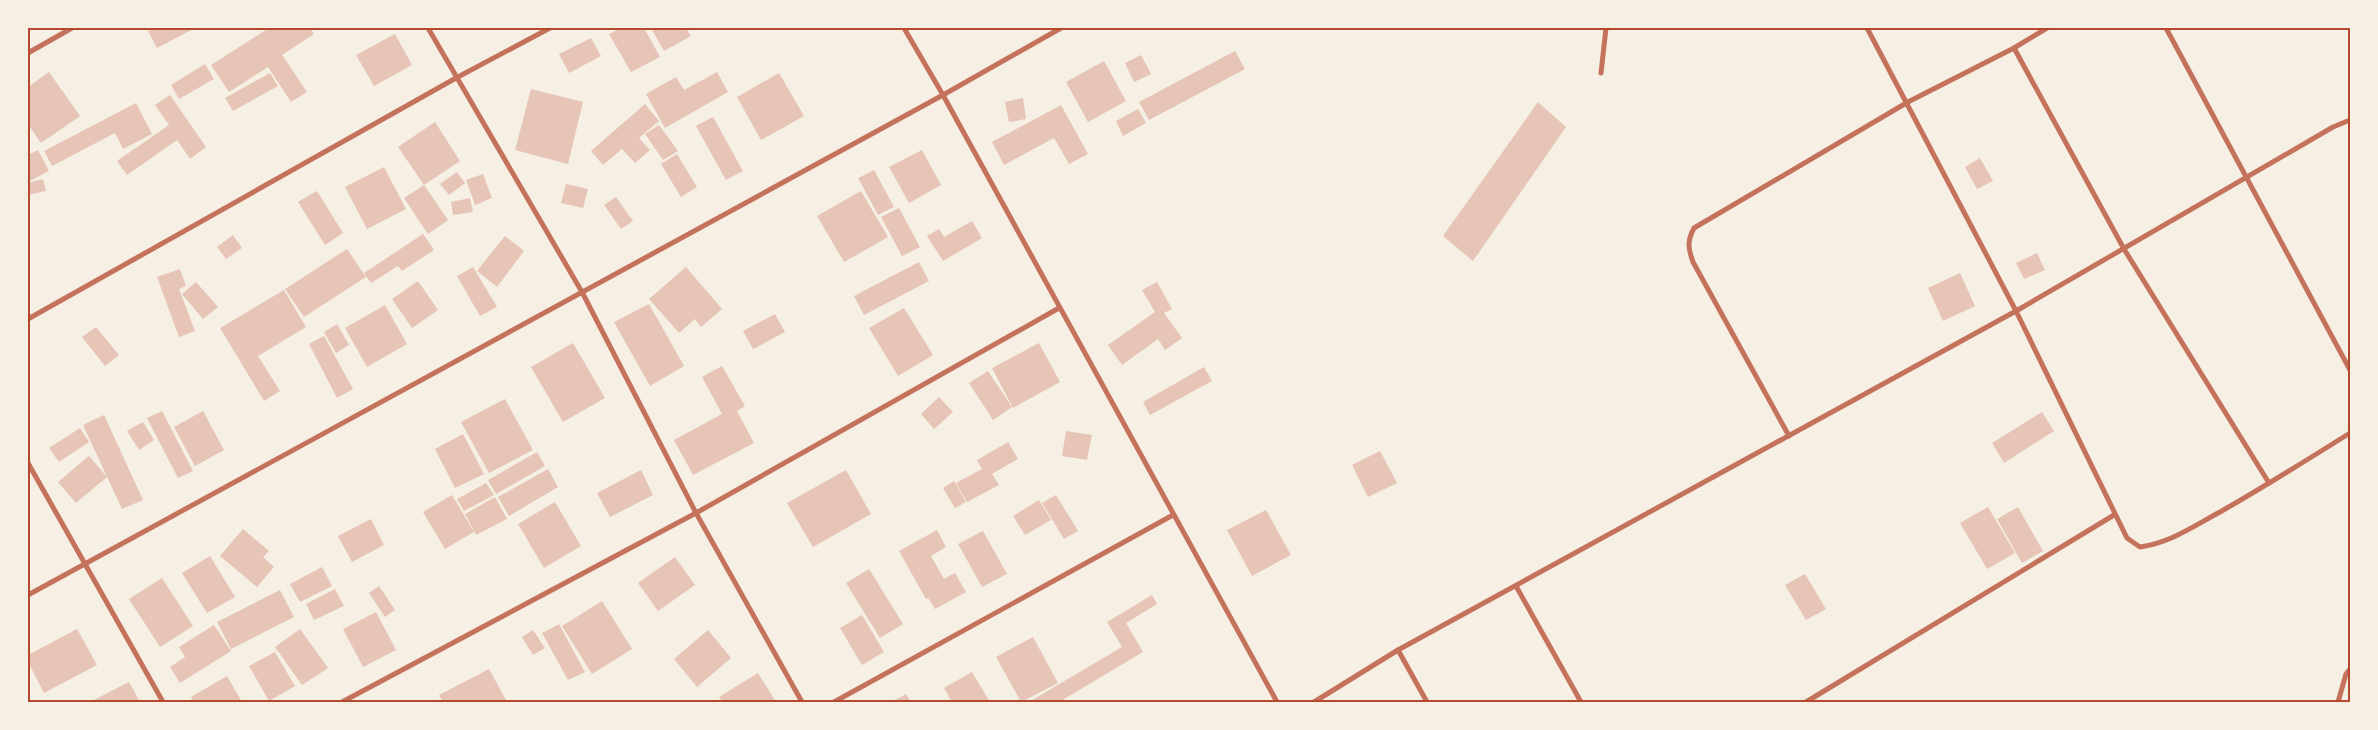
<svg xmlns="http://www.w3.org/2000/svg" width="2378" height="730" font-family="'Source Sans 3',sans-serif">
	<rect width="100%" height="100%" fill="#f6efe4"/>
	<g fill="#e6c5b7">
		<polygon points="154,28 195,28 157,48 148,31"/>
		<polygon points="269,28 310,28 314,34 282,55 307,92 291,102 268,67 229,92 211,65"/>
		<polygon points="621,28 644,28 660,57 631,72 609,34"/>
		<polygon points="651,28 686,28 691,36 664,51"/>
		<polygon points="395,34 412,65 374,86 356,55"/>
		<polygon points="591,38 601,56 569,73 559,54"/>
		<polygon points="1235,51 1245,69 1149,120 1139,102"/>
		<polygon points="1141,55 1151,74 1134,82 1125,63"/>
		<polygon points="1104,61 1126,101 1088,122 1066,82"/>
		<polygon points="205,64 214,79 179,99 171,85"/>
		<polygon points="49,72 80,116 41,143 28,124 28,87"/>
		<polygon points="717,72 728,92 665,128 646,94 676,77 684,90"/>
		<polygon points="270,73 278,86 233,111 225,98"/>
		<polygon points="779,73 804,116 761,140 737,97"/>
		<polygon points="531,89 583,102 568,164 515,150"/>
		<polygon points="170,95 206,147 190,159 177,140 127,175 117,161 169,125 155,105"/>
		<polygon points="1023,98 1026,119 1009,122 1005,102"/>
		<polygon points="1538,102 1566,127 1473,261 1443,236"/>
		<polygon points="136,103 152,134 123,149 115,133 52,166 44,151"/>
		<polygon points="645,104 659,121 639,138 650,150 635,163 622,149 603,165 591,151"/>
		<polygon points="1061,105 1088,154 1069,164 1054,138 1004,165 992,142"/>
		<polygon points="1138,109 1146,123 1123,136 1116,121"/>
		<polygon points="713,117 743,171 726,180 696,126"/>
		<polygon points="435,122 460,161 424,185 398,147"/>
		<polygon points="659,125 678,151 663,160 645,134"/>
		<polygon points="38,150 49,171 28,182 28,155"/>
		<polygon points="922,150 941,185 909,203 889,167"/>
		<polygon points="677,154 697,187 681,197 661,164"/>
		<polygon points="1980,158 1993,181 1977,189 1965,167"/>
		<polygon points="384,167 406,209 367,229 345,187"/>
		<polygon points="874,170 894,207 878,215 858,178"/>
		<polygon points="457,172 465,183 449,195 440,184"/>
		<polygon points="483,174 492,198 475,205 466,180"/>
		<polygon points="43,179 46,191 28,195 28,183"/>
		<polygon points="566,184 588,189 583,208 561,203"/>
		<polygon points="424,185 448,220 428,234 404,198"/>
		<polygon points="317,191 343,233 325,245 298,202"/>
		<polygon points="861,191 888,237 844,262 817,216"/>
		<polygon points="616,197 633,221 621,229 604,205"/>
		<polygon points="470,198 473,212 453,215 451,202"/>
		<polygon points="899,208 920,247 902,256 881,217"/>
		<polygon points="972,221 982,238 943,261 927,236 939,229 944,237"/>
		<polygon points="423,234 434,250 402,271 398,266 371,283 364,273"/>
		<polygon points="233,235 242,248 226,259 217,247"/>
		<polygon points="505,236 524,251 497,287 477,271"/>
		<polygon points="347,249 366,277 304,317 285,289"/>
		<polygon points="2037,253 2045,270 2024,279 2016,263"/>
		<polygon points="919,262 929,281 864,315 854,296"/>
		<polygon points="473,267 497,307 480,316 457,276"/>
		<polygon points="686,267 722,309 701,327 695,319 679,333 649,299"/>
		<polygon points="180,269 186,286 179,289 195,331 179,337 157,277"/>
		<polygon points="1960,273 1975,306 1943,321 1928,288"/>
		<polygon points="418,281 438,310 412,328 392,299"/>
		<polygon points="196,282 218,307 203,319 182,294"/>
		<polygon points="1157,282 1172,309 1164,313 1182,338 1165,350 1158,339 1122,365 1108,345 1155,312 1142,290"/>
		<polygon points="284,290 306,327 258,356 280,391 264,401 220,328"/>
		<polygon points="649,304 684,366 650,386 614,322"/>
		<polygon points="385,305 407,344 367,367 345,328"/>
		<polygon points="904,308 933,355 898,376 869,328"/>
		<polygon points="775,314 785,332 753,349 743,331"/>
		<polygon points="337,324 349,345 336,353 324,332"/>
		<polygon points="96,327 119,355 105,366 82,337"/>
		<polygon points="324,336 353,389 337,398 309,344"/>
		<polygon points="573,343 605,398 563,422 531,367"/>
		<polygon points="1039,343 1060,382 1013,408 992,368"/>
		<polygon points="722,366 745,406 737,411 754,443 693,475 674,440 722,414 702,377"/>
		<polygon points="1204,367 1212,381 1150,415 1143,402"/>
		<polygon points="988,371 1012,407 993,420 969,383"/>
		<polygon points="939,397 953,412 934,429 921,414"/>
		<polygon points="505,399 533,450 489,473 461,422"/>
		<polygon points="162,411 193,471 178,478 147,418"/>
		<polygon points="203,411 224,450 195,466 174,427"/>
		<polygon points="2042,412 2054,431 2004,463 1992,443"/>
		<polygon points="104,415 143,500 122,509 83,425"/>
		<polygon points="143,422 154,440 139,450 127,431"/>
		<polygon points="80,428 89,442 59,462 49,448"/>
		<polygon points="1066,431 1092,435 1087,460 1062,456"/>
		<polygon points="463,434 484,474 455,488 435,449"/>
		<polygon points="1008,442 1018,459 992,474 999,485 967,502 956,483 982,469 977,460"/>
		<polygon points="1380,451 1397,483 1368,497 1352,465"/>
		<polygon points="537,452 545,466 496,494 488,480"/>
		<polygon points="89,456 107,477 76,503 58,482"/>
		<polygon points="548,469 558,487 509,516 498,497"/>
		<polygon points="641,470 653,495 610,517 597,493"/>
		<polygon points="846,470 871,514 813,547 787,503"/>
		<polygon points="954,481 966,502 955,508 943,488"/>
		<polygon points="486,483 494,495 464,511 457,499"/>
		<polygon points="452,495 474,532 445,549 423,512"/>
		<polygon points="1056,495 1078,531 1064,539 1042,503"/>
		<polygon points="495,497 507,519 476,535 465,514"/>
		<polygon points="1039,500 1051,520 1025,535 1013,516"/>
		<polygon points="555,502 581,546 544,568 518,524"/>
		<polygon points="1988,507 2015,553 1987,569 1960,523"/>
		<polygon points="2018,507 2043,551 2022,563 1997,519"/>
		<polygon points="1266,510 1291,555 1252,576 1227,530"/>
		<polygon points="371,519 384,545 352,562 338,536"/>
		<polygon points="243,529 269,551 263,557 274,567 257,587 220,556"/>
		<polygon points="937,530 946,547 931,556 944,579 955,573 966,592 935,609 928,598 926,599 899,551"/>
		<polygon points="983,531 1007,574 982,587 958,544"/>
		<polygon points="210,556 235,597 207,613 182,573"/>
		<polygon points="675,557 695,585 658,611 638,583"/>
		<polygon points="322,567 332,586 300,602 290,584"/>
		<polygon points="869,569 903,624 880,638 846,583"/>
		<polygon points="1805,574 1826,609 1806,620 1785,585"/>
		<polygon points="162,578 193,626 160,647 129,599"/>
		<polygon points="379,586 395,610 385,617 369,593"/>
		<polygon points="335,589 344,606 314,620 306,604"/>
		<polygon points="280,590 294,617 231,649 217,622"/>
		<polygon points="1152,595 1157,604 1126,623 1143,652 1059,702 1029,702 1122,647 1107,622"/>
		<polygon points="602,601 632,649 592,674 562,626"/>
		<polygon points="376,612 396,650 363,667 343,629"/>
		<polygon points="862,615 884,652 862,665 840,628"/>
		<polygon points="559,624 585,672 568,680 542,633"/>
		<polygon points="214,625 231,651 180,683 170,667 185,657 179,647"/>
		<polygon points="77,629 97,665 44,693 28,662 28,655"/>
		<polygon points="300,629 328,668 302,685 275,647"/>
		<polygon points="533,630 545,648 533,655 522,637"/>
		<polygon points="708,630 731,658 697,687 674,659"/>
		<polygon points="1033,637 1058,683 1021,702 996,657"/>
		<polygon points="275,652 295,686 269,701 249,666"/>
		<polygon points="489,669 507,702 443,702 439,695"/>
		<polygon points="972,672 990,702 952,702 944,688"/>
		<polygon points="758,673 776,702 723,702 719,697"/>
		<polygon points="227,676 242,702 194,702 191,697"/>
		<polygon points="129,682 140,702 90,702"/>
		<polygon points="906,694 911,702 892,702"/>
	</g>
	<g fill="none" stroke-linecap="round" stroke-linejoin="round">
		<g stroke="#c5725c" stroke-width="5">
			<polyline points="428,28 582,292 696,513 802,702"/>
			<polyline points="904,28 943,95 1277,702"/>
			<path d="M1867,28L2016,311L2127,538L2140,547C2170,543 2194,526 2220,512C2264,487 2307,460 2350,433"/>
			<polyline points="2166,28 2350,370"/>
			<polyline points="2014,48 2124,249 2269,483"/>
			<polyline points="28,53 72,28"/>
			<polyline points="1601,73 1606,28"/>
			<polyline points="28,319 456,78 550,28"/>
			<path d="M1789,436L1693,262C1688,248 1687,241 1694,228L1908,102L2014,48L2047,28"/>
			<polyline points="28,463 163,702"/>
			<polyline points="1516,586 1581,702"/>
			<polyline points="28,595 943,95 1061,28"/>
			<polyline points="1398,650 1427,702"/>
			<polyline points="342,702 696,513 1059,308"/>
			<polyline points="834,702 1173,515"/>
			<polyline points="1314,702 1398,650 2016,311 2333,127 2350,120"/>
			<polyline points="1806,702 2114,515"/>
			<polyline points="2338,702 2346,674 2350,669"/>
		</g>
	</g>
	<rect width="2378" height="730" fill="none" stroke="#f6efe4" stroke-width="58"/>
	<rect x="29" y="29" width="2320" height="672" fill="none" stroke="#b5482f" stroke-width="2"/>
</svg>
